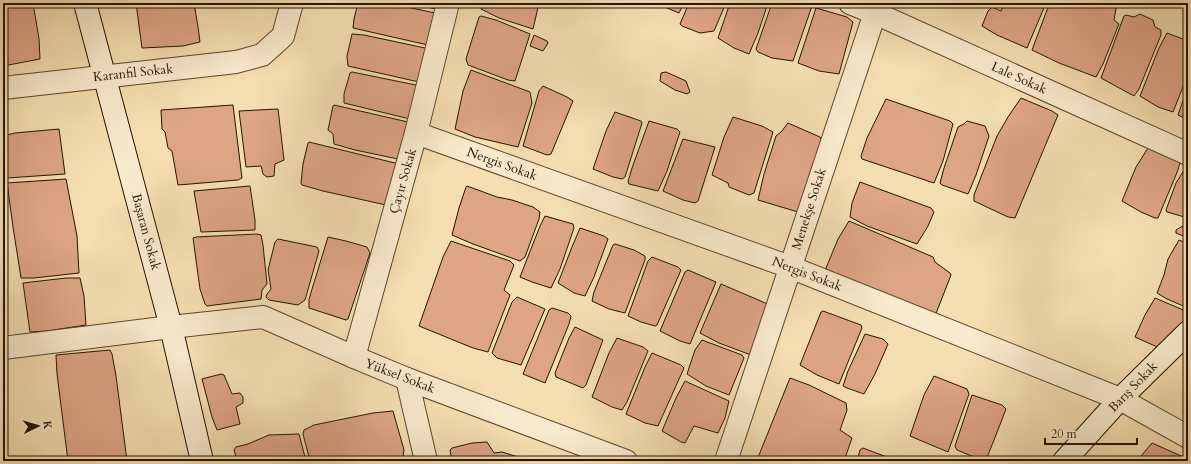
<svg xmlns="http://www.w3.org/2000/svg" width="1191" height="464" font-family="Cardo,serif">
	<rect width="100%" height="100%" fill="#f5deb0"/>
	<filter id="stains"><feTurbulence type="fractalNoise" baseFrequency=".005" numOctaves="4"/><feColorMatrix values="0 0 0 0 .2 0 0 0 0 .09 0 0 0 0 .02 0 0 0 .5 -.17"/></filter>
	<radialGradient id="worn" r=".72"><stop offset=".6" stop-color="#630" stop-opacity="0"/><stop offset="1" stop-color="#630" stop-opacity=".3"/></radialGradient>
	<g fill="#dda584" stroke="#241400">
		<polygon points="3,3 33,3 39,39 40,59 3,66"/>
		<polygon points="136,3 194,3 198,27 200,42 183,46 142,48"/>
		<polygon points="358,3 388,3 435,13 428,45 353,28 354,19"/>
		<polygon points="408,3 440,3 436,9"/>
		<polygon points="482,3 539,3 533,29 499,18 481,9"/>
		<polygon points="655,3 684,3 679,13"/>
		<polygon points="689,3 726,3 714,31 700,33 682,26 680,24"/>
		<polygon points="730,3 768,3 758,33 749,54 734,48 718,38"/>
		<polygon points="772,3 810,3 812,6 793,61 772,58 758,52 756,49"/>
		<polygon points="1002,3 1046,3 1027,48 997,35 982,26 988,11 992,7 1001,11 1004,4"/>
		<polygon points="1051,3 1117,3 1114,20 1119,24 1103,64 1096,77 1059,63 1032,50 1047,10"/>
		<polygon points="816,8 847,17 853,22 839,74 819,71 798,63"/>
		<polygon points="1140,14 1153,20 1155,27 1161,30 1161,35 1139,89 1134,96 1101,78 1124,16 1126,15 1134,17"/>
		<polygon points="481,16 496,20 530,34 515,81 508,80 468,65 466,59 479,17"/>
		<polygon points="1167,33 1188,41 1188,74 1173,112 1158,107 1140,96 1159,48"/>
		<polygon points="352,34 364,35 425,48 429,50 419,82 348,66 347,56"/>
		<polygon points="534,35 547,41 548,43 543,51 530,46"/>
		<polygon points="471,70 530,92 532,103 518,147 475,137 455,129 463,91"/>
		<polygon points="352,72 416,85 420,89 410,119 344,103 344,94 350,73"/>
		<polygon points="666,72 686,81 690,92 687,94 675,90 660,81 661,73"/>
		<polygon points="543,86 567,97 573,101 551,154 547,155 523,146 539,91"/>
		<polygon points="1188,86 1188,120 1178,115"/>
		<polygon points="1021,98 1052,111 1058,115 1015,218 1008,217 974,201 974,195 997,136 1008,117"/>
		<polygon points="886,99 950,121 953,124 943,161 934,183 862,159 861,156 867,138"/>
		<polygon points="233,105 242,178 238,180 178,185 172,151 168,148 165,132 162,129 161,110"/>
		<polygon points="334,105 408,122 403,160 355,150 334,144 333,134 328,130 333,106"/>
		<polygon points="278,109 284,160 275,164 274,176 267,177 263,174 261,166 246,167 239,111"/>
		<polygon points="615,112 641,121 642,123 625,177 622,179 613,177 593,169 606,131"/>
		<polygon points="733,117 762,126 773,132 754,193 749,195 729,187 728,183 712,175 724,137"/>
		<polygon points="649,121 677,129 680,132 667,171 658,191 629,184 628,182 632,168"/>
		<polygon points="967,121 985,126 989,136 976,175 968,194 942,185 940,183 944,168 958,127 964,124"/>
		<polygon points="788,123 820,137 822,141 798,212 758,200 764,174 776,136 781,132"/>
		<polygon points="59,129 65,174 7,178 3,146 3,136 15,133"/>
		<polygon points="683,139 715,147 698,201 695,203 683,200 663,191"/>
		<polygon points="309,142 399,164 386,205 323,191 302,185 301,183 303,164 308,143"/>
		<polygon points="1148,148 1180,162 1178,170 1158,218 1155,218 1141,212 1122,201 1136,167"/>
		<polygon points="1186,167 1188,168 1188,218 1167,212 1166,210 1176,183"/>
		<polygon points="66,179 77,236 79,273 34,278 21,278 13,227 7,183"/>
		<polygon points="860,182 931,208 934,212 928,226 917,244 867,226 850,217 852,203"/>
		<polygon points="250,186 255,220 255,230 201,232 194,191"/>
		<polygon points="467,186 497,197 512,200 533,207 540,212 539,219 525,257 520,261 473,244 452,235 459,208 466,187"/>
		<polygon points="545,216 573,224 574,228 560,269 551,288 532,282 520,277 540,226"/>
		<polygon points="849,221 933,257 935,262 950,273 951,275 935,316 826,270 826,268 838,239"/>
		<polygon points="1188,223 1188,238 1176,233 1176,230"/>
		<polygon points="580,228 604,236 608,239 594,277 585,296 574,293 558,283 572,247"/>
		<polygon points="257,234 261,235 263,245 267,284 262,290 261,299 207,306 205,304 200,289 193,238 196,237"/>
		<polygon points="328,237 346,241 367,247 370,253 348,319 346,320 309,308 309,299"/>
		<polygon points="278,239 317,247 319,251 305,300 298,305 269,300 266,297 267,294 271,289 268,270 275,242"/>
		<polygon points="1179,240 1188,244 1188,308 1167,299 1157,293 1164,275 1168,259"/>
		<polygon points="451,241 510,261 514,265 504,290 510,295 488,352 473,348 419,326 443,257"/>
		<polygon points="615,244 634,250 645,256 645,260 625,313 609,309 592,301 594,292 613,245"/>
		<polygon points="652,257 678,267 681,270 657,325 655,326 641,322 628,316 648,261"/>
		<polygon points="688,270 716,282 690,344 680,341 660,331 685,272"/>
		<polygon points="66,278 80,278 84,296 86,325 47,331 30,332 23,283"/>
		<polygon points="721,284 770,305 751,355 719,343 700,333"/>
		<polygon points="517,297 545,309 521,365 497,358 492,353 512,302"/>
		<polygon points="1155,298 1188,312 1188,327 1164,350 1135,337 1145,315"/>
		<polygon points="552,308 568,313 571,316 569,324 545,383 523,374 549,310"/>
		<polygon points="823,311 861,325 862,328 839,384 817,375 800,365 821,312"/>
		<polygon points="575,327 603,340 586,385 583,388 556,377 555,373 569,338"/>
		<polygon points="865,334 883,339 888,344 875,374 864,394 847,388 843,386 848,371"/>
		<polygon points="617,338 643,347 648,351 627,402 622,410 612,407 592,397 609,353"/>
		<polygon points="702,340 742,355 744,358 729,395 706,386 687,374 695,350"/>
		<polygon points="110,350 112,354 116,376 127,461 68,461 57,374 56,355"/>
		<polygon points="652,353 681,365 684,368 658,426 645,423 626,414 645,367"/>
		<polygon points="221,374 224,375 232,394 240,393 243,397 243,403 236,407 240,424 217,430 212,417 202,379"/>
		<polygon points="934,376 967,389 969,394 948,452 910,436 924,395"/>
		<polygon points="790,378 809,385 846,403 847,410 840,430 852,438 844,461 757,460"/>
		<polygon points="685,381 729,401 725,418 718,433 694,426 685,443 681,442 662,431 676,398"/>
		<polygon points="972,395 1002,405 1006,409 994,440 986,460 974,457 957,450 955,446"/>
		<polygon points="1188,406 1188,424 1186,423 1183,411"/>
		<polygon points="393,411 404,450 403,458 400,461 310,461 303,434 304,430 314,425 373,413"/>
		<polygon points="299,434 306,461 237,461 234,450 236,447 248,444 269,435"/>
		<polygon points="487,442 494,453 502,452 518,457 523,461 452,461 450,450 452,448 472,443"/>
		<polygon points="1152,443 1188,459 1188,461 1137,461"/>
		<polygon points="863,448 892,459 894,461 857,461 860,450"/>
	</g>
	<g fill="none" stroke-linecap="round" stroke-linejoin="round">
		<g stroke="#58462c" stroke-width="24">
			<g id="street">
				<polyline points="850,3 875,13 1188,154"/>
				<polyline points="3,88 236,62 262,55 283,36 292,3"/>
				<polyline points="416,133 790,267 1120,399 1188,437"/>
				<polyline points="3,348 171,327 263,317 354,357 407,379 626,461"/>
				<polyline points="354,357 416,133 448,3"/>
				<polyline points="407,379 426,461"/>
				<polyline points="726,461 875,13 879,3"/>
			</g>
		</g>
		<g stroke="#241400" stroke-width="24">
			<g id="secondary">
				<polyline points="85,3 171,327 202,461"/>
				<polyline points="1064,461 1120,399 1188,332"/>
			</g>
		</g>
		<use href="#street" stroke="#f8eacc" stroke-width="22"/>
		<use href="#secondary" stroke="#f8eacc" stroke-width="22"/>
	</g>
	<g text-anchor="middle" dominant-baseline="central" stroke-width="3" stroke-linejoin="round" paint-order="stroke">
		<g font-size="13" fill="#241400" stroke="#f8eacc">
			<text transform="translate(133 73) rotate(-6)">Karanfil Sokak</text>
			<text transform="translate(1019 78) rotate(24)">Lale Sokak</text>
			<text transform="translate(502 164) rotate(20)">Nergis Sokak</text>
			<text transform="translate(403 181) rotate(-74)">Çayır Sokak</text>
			<text transform="translate(809 209) rotate(-72)">Menekşe Sokak</text>
			<text transform="translate(146 232) rotate(75)">Başaran Sokak</text>
			<text transform="translate(807 274) rotate(21)">Nergis Sokak</text>
			<text transform="translate(400 376) rotate(21)">Yüksel Sokak</text>
			<text transform="translate(1133 387) rotate(-46)">Barış Sokak</text>
		</g>
	</g>
	<rect width="1191" height="464" fill="none" stroke="#f5deb0" stroke-width="16"/>
	<rect x="4" y="4" width="1183" height="456" fill="none" stroke="#241400" stroke-width="2"/>
	<rect x="8" y="8" width="1175" height="448" fill="none" stroke="#241400"/>
	<g transform="translate(38 426) rotate(85)" stroke="#f8eacc" stroke-width="3" paint-order="stroke">
	<path d="M0-3L7 15L0 10L-7 15Z" fill="#241400"/>
	<text y="-6" font-size="11" font-weight="bold" text-anchor="middle" fill="#241400">K</text>
	</g>
	<path d="M1045 438v6h92v-6" fill="none" stroke="#241400" stroke-width="2"/>
	<text x="1051" y="438" font-size="12" fill="#241400" stroke="#f8eacc" stroke-width="3" paint-order="stroke">20 m</text>
	<rect width="100%" height="100%" filter="url(#stains)"/>
	<rect width="100%" height="100%" fill="url(#worn)"/>
</svg>
